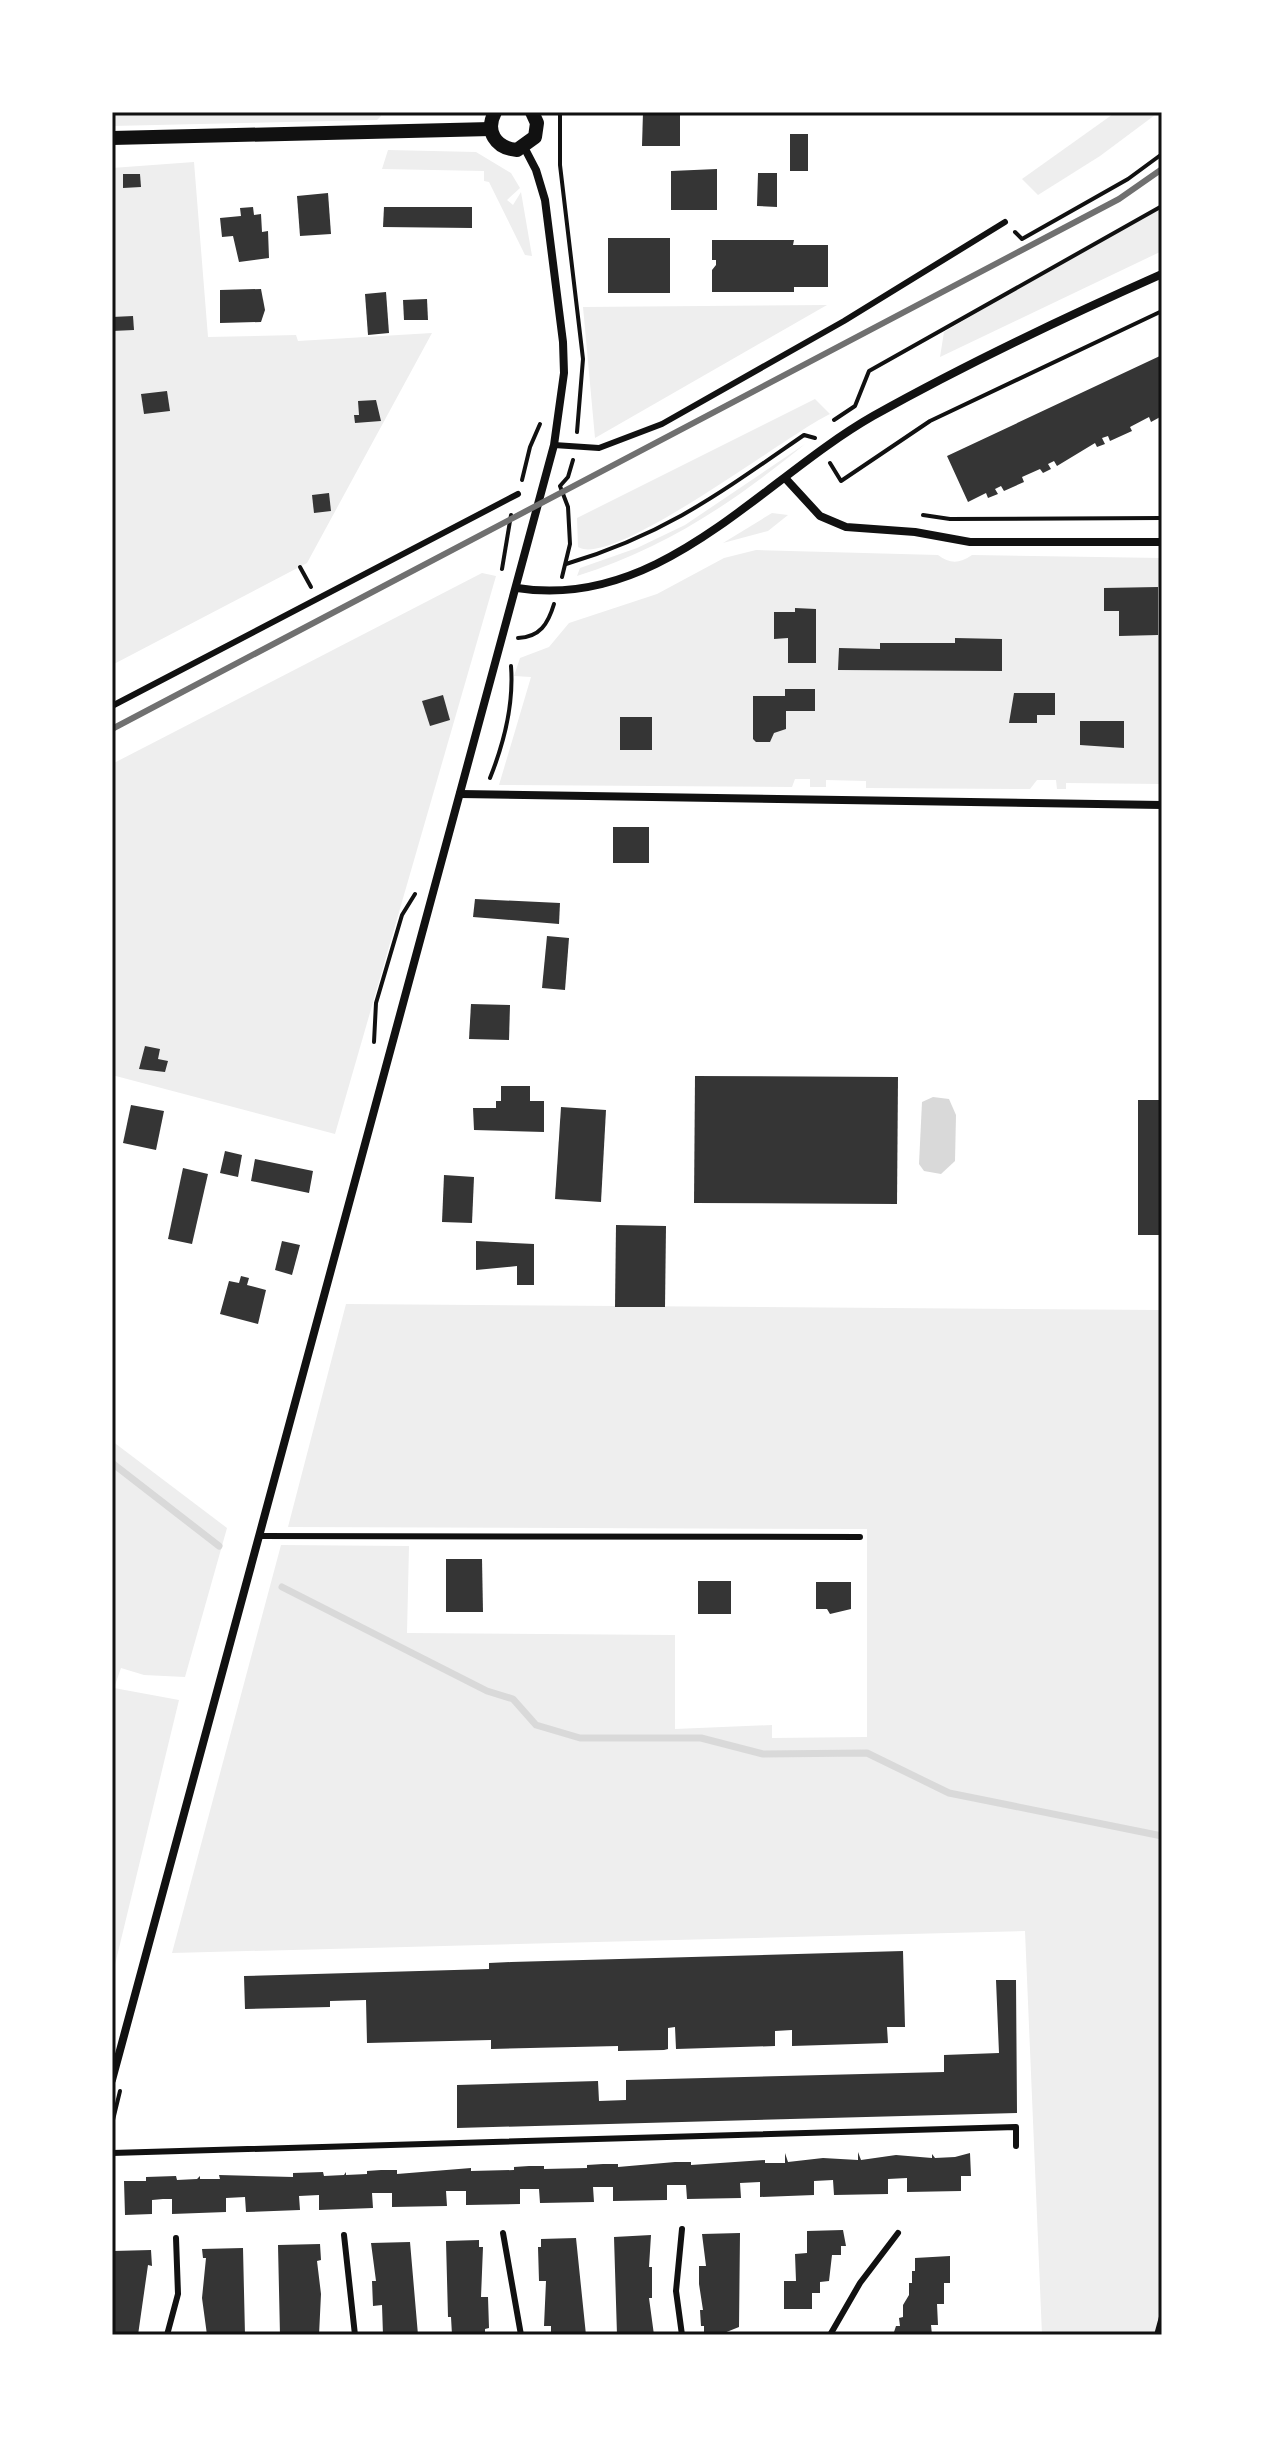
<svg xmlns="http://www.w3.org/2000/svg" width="1274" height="2447" font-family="Cabin,sans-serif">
	<rect width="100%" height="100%" fill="#fff"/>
	<g fill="#eee">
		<polygon points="125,112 367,112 381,113 381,116 377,120 112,126 112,113"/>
		<polygon points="1116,112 1159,112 1100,156 1038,195 1022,179"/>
		<polygon points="388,150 476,152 511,173 520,188 507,200 513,205 521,192 532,256 525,255 489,182 484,181 484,171 382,169"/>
		<polygon points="194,162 208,337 296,335 298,341 432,333 307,563 112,665 112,168"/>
		<polygon points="1162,204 1162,251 940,357 944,332"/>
		<polygon points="827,305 595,438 583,307"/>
		<path d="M815,399L830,414C789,433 613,569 578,547L577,518Z"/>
		<path d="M805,444C734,502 666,548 577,576L580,568L637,548L685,525Z"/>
		<polygon points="772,513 788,515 768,531 723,543"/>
		<path d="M756,550L938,555C950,564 959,564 972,555L1162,558V784L1066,783V789H1057L1056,780H1037L1030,789L866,788V781L826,780V787H810V779H795L792,787L499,785L531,677L514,676L520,658L549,647L569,623L657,594L724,558Z"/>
		<polygon points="482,573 496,576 335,1134 112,1075 112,764"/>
		<polygon points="346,1304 1162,1310 1162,2335 1042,2335 1025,1931 172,1953 281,1545 409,1546 407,1633 675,1635 675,1729 772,1725 772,1738 867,1737 867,1529 288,1527"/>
		<polygon points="112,1441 227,1528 185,1677 144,1675 121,1668 114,1688 179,1700 112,1977"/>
	</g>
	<polygon fill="#d9d9d9" points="933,1097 949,1099 956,1115 955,1161 941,1174 924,1171 919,1164 922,1102"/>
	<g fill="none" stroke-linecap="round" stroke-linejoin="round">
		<g stroke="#d9d9d9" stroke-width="7">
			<polyline points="112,1463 219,1546"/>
			<polyline points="282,1587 487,1691 513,1699 536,1725 580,1738 701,1738 763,1754 867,1753 949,1793 1162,1836"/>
		</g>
	</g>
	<g fill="#353535">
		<polygon points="643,112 680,112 680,146 642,146"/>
		<rect x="790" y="134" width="18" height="37"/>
		<polygon points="717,169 717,210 671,210 671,171"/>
		<polygon points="758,173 777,173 777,207 757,206"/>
		<polygon points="123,174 140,174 141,187 123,188"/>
		<polygon points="328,193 331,234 300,236 297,196"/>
		<polygon points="253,207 254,215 261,214 262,232 268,231 269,258 239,262 233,236 222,237 220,218 241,216 240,208"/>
		<polygon points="384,207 472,207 472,228 383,227"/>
		<rect x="608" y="238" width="62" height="55"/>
		<polygon points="712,240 794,240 793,245 828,245 828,287 794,287 794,292 712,292 712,270 716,265 716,260 712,260"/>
		<polygon points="261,289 265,310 261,322 220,323 220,290"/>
		<polygon points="386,292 389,333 368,335 365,294"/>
		<polygon points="427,299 428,320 404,320 403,300"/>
		<polygon points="133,316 134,330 112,331 112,317"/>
		<polygon points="1162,355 1162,416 1151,422 1149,417 1130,427 1132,431 1110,441 1108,436 1102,438 1105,444 1097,447 1095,443 1057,466 1054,461 1048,464 1051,469 1043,473 1040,469 1022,477 1024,482 1004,491 1001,486 995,489 998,494 988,498 986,493 968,502 947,456"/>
		<polygon points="167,391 170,411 144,414 141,394"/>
		<polygon points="376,400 381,421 355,423 354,415 359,415 358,401"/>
		<polygon points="329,493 331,511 314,513 312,495"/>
		<polygon points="1158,587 1158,635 1119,636 1119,611 1104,611 1104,588"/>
		<polygon points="795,608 816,609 816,663 788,663 788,638 774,639 774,612 795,612"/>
		<polygon points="955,638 1002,639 1002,671 838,670 839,648 880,649 880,643 955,643"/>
		<polygon points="785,689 815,689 815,711 786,711 786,729 774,733 770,742 756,742 753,739 753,696 785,696"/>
		<polygon points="1014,693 1055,693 1055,715 1037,715 1037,723 1009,723"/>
		<polygon points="443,695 450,720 430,726 422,701"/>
		<rect x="620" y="717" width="32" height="33"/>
		<polygon points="1080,721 1124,721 1124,748 1080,745"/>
		<rect x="613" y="827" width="36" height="36"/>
		<polygon points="475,899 560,903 559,924 473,917"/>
		<polygon points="547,936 569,938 565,990 542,988"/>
		<polygon points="471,1004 510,1005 509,1040 469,1039"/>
		<polygon points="145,1046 160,1049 158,1059 168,1061 165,1072 139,1069"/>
		<polygon points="695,1076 898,1077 897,1204 694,1203"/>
		<polygon points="501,1086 530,1086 530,1101 544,1101 544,1132 474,1130 473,1108 496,1108 496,1101 501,1101"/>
		<rect x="1138" y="1100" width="24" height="135"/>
		<polygon points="131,1105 164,1111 156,1150 123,1143"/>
		<polygon points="561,1107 606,1110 601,1202 555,1199"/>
		<polygon points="225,1151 242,1155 238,1177 220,1173"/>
		<polygon points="255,1159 313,1171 309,1193 251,1181"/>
		<polygon points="183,1168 208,1174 192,1244 168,1239"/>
		<polygon points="444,1175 474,1177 472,1223 442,1222"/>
		<polygon points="616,1225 666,1226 665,1307 615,1307"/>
		<polygon points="282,1241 300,1245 292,1275 275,1270"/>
		<polygon points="476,1241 534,1244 534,1285 517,1285 517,1266 476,1270"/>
		<polygon points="241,1276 249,1278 247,1285 266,1290 258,1324 220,1314 229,1281 239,1283"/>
		<polygon points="446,1559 482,1559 483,1612 446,1612"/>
		<rect x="698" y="1581" width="33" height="33"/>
		<polygon points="816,1582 851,1582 851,1609 830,1614 827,1609 816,1609"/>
		<polygon points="903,1951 905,2027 887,2027 888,2043 792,2046 792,2030 775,2031 775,2046 676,2049 675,2027 668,2028 668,2049 664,2050 618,2051 618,2046 491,2049 491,2040 367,2043 366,2000 330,2001 330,2007 245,2009 244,1976 489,1969 489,1963 511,1962"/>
		<polygon points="996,1980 1016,1980 1017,2113 457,2128 457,2085 598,2081 599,2101 626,2100 626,2080 944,2072 944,2055 999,2053"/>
		<polygon points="858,2152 861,2160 896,2155 932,2158 932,2154 935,2158 955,2157 970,2153 971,2176 961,2176 961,2191 907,2192 907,2178 888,2179 888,2194 834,2195 833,2180 814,2181 814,2195 760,2197 760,2182 740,2183 741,2198 687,2199 686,2185 667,2185 667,2200 613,2201 613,2187 593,2187 594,2202 540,2203 539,2189 520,2189 520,2204 466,2205 466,2191 446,2191 447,2206 392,2207 392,2193 372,2193 373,2208 319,2210 319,2195 299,2196 300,2210 246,2212 245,2197 226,2198 226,2212 172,2214 172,2199 163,2199 152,2200 152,2214 125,2215 124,2181 146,2181 146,2177 176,2176 177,2180 197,2179 200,2176 200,2179 220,2179 219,2175 293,2177 293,2173 323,2172 324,2176 344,2175 346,2172 346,2175 367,2174 367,2171 381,2170 397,2170 397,2174 471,2168 471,2171 514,2170 514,2167 529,2166 544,2166 544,2169 587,2168 587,2165 603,2164 618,2164 618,2167 675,2162 691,2162 691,2165 765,2160 765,2163 785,2163 785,2153 788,2162 823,2158 858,2160"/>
		<polygon points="843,2230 846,2246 841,2246 841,2255 832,2255 829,2281 820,2282 820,2293 812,2293 812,2309 784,2309 784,2281 796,2281 795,2254 807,2253 807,2231"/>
		<polygon points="740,2233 739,2327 719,2335 704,2335 704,2326 701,2326 700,2310 703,2310 699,2284 699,2266 706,2266 702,2234"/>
		<polygon points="651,2235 649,2267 652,2267 652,2298 649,2298 654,2335 617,2335 614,2237"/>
		<polygon points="576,2238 586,2335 551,2335 551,2326 544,2326 546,2281 539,2281 538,2247 541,2247 541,2239"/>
		<polygon points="479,2240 479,2247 483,2247 481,2297 488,2297 489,2328 485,2329 485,2335 452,2335 451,2317 448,2317 446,2241"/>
		<polygon points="410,2242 418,2335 383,2335 382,2305 373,2306 372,2281 376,2281 371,2243"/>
		<polygon points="320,2244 321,2260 317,2261 321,2294 319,2335 280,2335 278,2245"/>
		<polygon points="243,2248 245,2335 207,2335 202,2298 206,2258 203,2258 202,2249"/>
		<polygon points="151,2250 152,2266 148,2265 138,2335 112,2335 113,2251"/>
		<polygon points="950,2256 950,2283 944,2283 944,2304 937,2304 938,2325 931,2325 932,2335 893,2335 896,2326 900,2326 899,2318 903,2317 903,2305 909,2295 909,2283 912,2283 912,2271 915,2271 915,2258"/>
	</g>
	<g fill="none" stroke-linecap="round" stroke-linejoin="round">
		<g stroke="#111" stroke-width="4">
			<polyline points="560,112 560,165 583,359 577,432"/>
			<polyline points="1015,232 1022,239 1128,179 1162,154"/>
			<polyline points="834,420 855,406 869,371 1162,206"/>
			<polyline points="830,463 841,481 930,421 1162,311"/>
			<polyline points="522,480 530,447 540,424"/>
			<polyline points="923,515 950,519 1162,518"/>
			<path d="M566,564C666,534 720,493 804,435L815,438"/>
			<polyline points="300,567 311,587"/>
			<polyline points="502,569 511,515"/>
			<polyline points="562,577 570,544 568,507 560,486 568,477 573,460"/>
			<path d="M518,638C540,637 548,624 554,604"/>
			<path d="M490,778C504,743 514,705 511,666"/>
			<polyline points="374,1042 376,1003 402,915 415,894"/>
			<polyline points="112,2124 120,2091"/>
			<polyline points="1156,2335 1162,2313"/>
		</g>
		<g stroke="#111" stroke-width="6">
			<polyline points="554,445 599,448 662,424 844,321 1005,222"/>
			<polyline points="112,706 518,494"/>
			<polyline points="259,1536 860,1537"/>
			<polyline points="112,2153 1016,2127 1016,2146"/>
			<polyline points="682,2229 676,2291 682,2335"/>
			<polyline points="503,2233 521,2335"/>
			<polyline points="344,2235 355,2335"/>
			<polyline points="167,2335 178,2294 176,2238"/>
			<polyline points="830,2335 860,2283 898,2233"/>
		</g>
		<g stroke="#111" stroke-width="8">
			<polyline points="786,479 820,516 846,527 915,532 970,542 1162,542"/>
			<path d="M517,588C660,611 761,480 873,416C966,364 1065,317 1162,274"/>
			<polyline points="460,794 1162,805"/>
			<polyline points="112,2080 554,445 564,373 563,342 545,200 536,170 524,147"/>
		</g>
		<g stroke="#111" stroke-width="14">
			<path d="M495,112C485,131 495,148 517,150L535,137L537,123L532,112"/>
			<polyline points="112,138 491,129"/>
		</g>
		<polyline stroke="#707070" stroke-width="6" points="112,729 1119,199 1162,169"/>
	</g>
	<rect width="1274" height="2447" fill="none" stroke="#ffffff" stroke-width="228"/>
	<rect x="114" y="114" width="1046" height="2219" fill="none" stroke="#111" stroke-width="3"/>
</svg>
